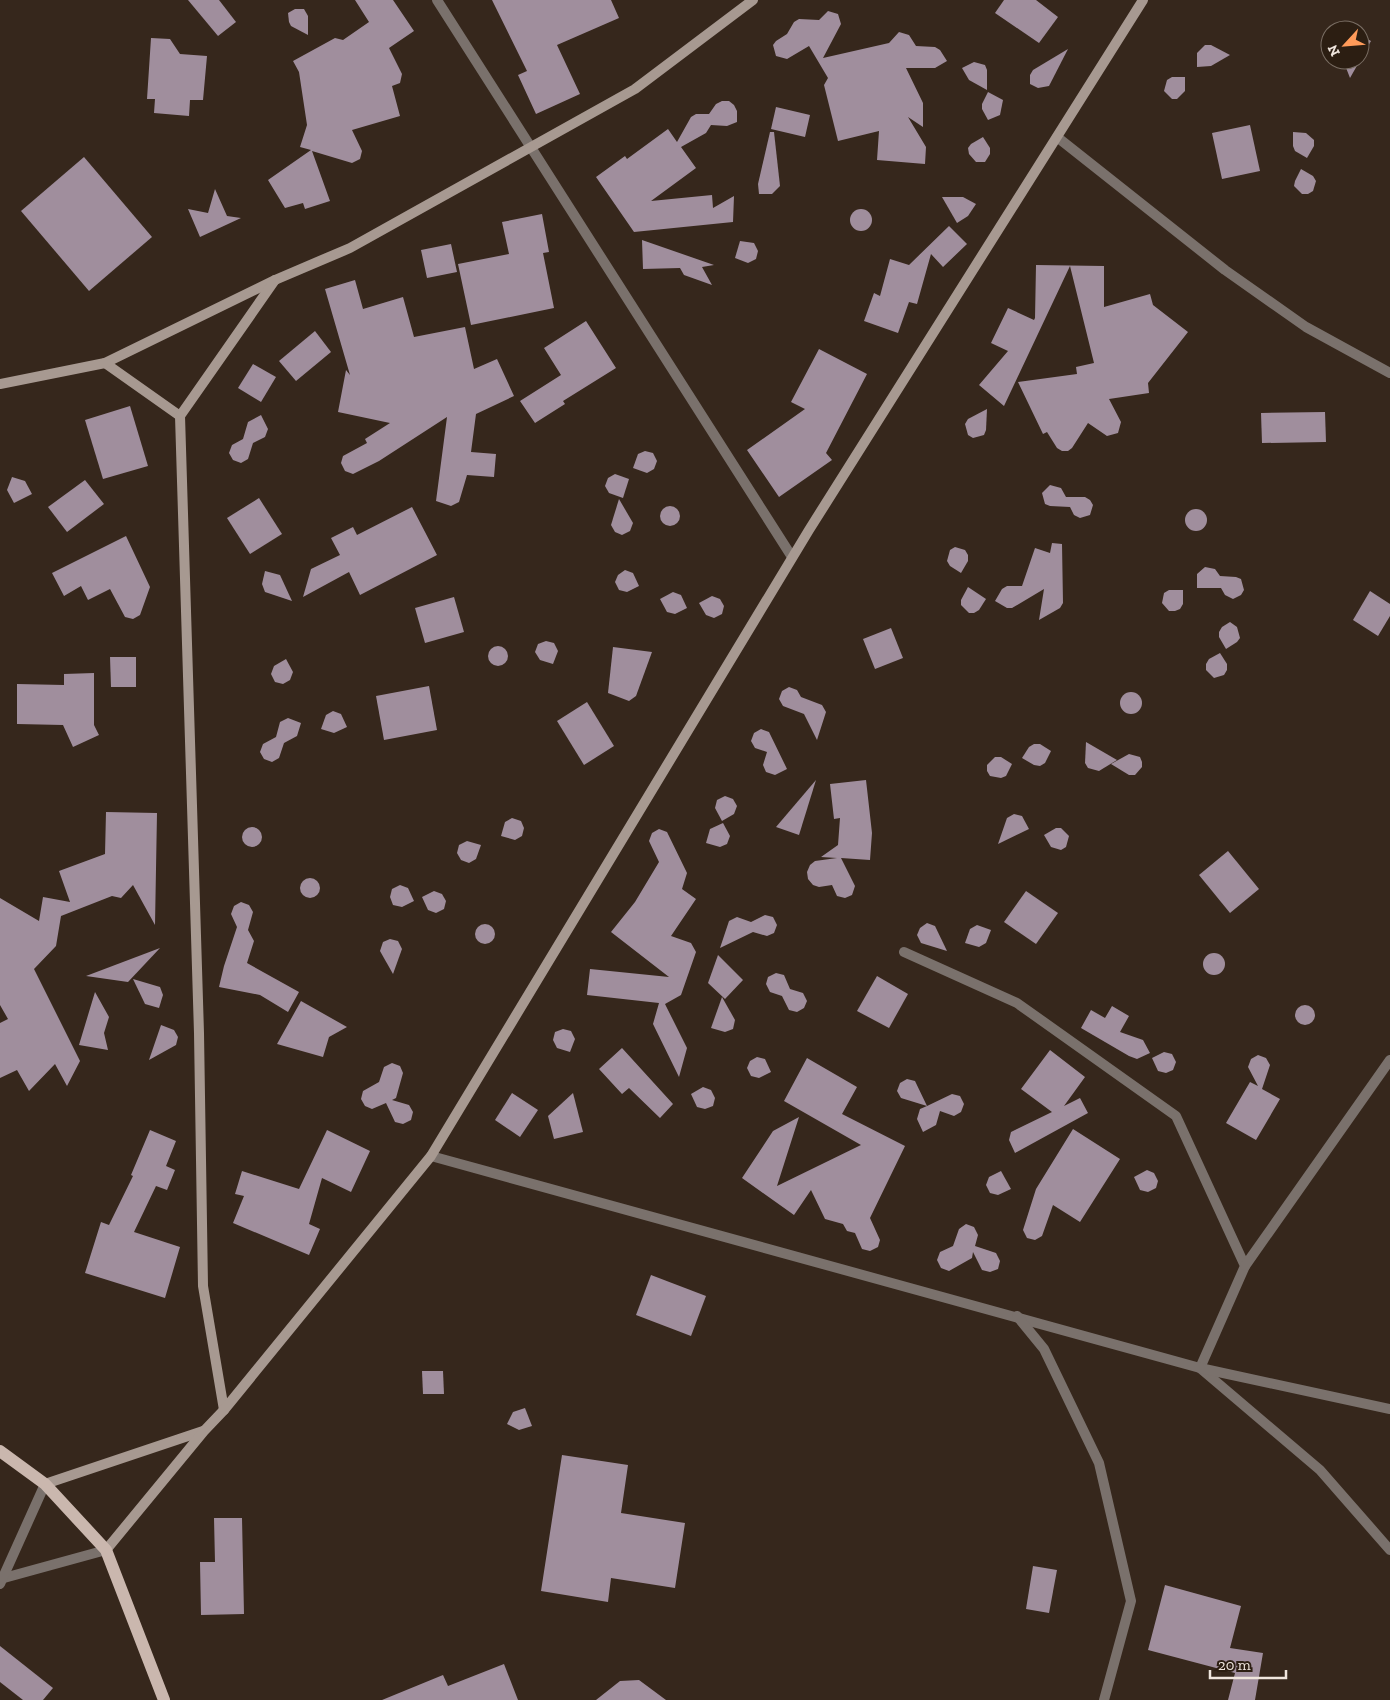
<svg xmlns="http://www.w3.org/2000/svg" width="1390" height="1700" font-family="'Zilla Slab',serif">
	<rect width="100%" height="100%" fill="#36271c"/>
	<g fill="#a08e9d">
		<polygon points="188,0 219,0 236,22 218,36"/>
		<polygon points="355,0 393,0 414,31 389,48 402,74 400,83 392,86 400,116 352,130 362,151 360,159 352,163 312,151 330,201 305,209 303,203 285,208 268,180 311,150 300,147 307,125 299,72 293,61 335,38 343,40 369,22"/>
		<polygon points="492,0 611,0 619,18 557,45 580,94 536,114 518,75 527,71"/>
		<polygon points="1004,0 1036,0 1058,17 1039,43 995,13"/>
		<polygon points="295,9 304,9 308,16 308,35 291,26 289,22 288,13"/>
		<polygon points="828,11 838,14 841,24 823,58 889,43 899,32 909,35 916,46 935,47 940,50 947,61 935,68 906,68 923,103 923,127 908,117 926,147 925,164 877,160 879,131 838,141 824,85 828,78 809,46 787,59 776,56 773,45 776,41 787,34 794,22 799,19 819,20"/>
		<polygon points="1360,35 1371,41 1350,78 1343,60 1360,60"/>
		<polygon points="151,38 170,39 180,54 207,56 203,100 190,100 189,116 154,113 155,99 147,99"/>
		<polygon points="1205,45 1211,45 1230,55 1211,66 1197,67 1197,53"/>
		<polygon points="1068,49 1049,86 1038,88 1030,84 1030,75 1033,70"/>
		<polygon points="974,62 985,65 987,70 987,90 969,80 962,68"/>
		<polygon points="1172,77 1185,77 1185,91 1177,99 1172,99 1164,91 1167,80"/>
		<polygon points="988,92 1003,100 1000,115 988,120 982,109 982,104"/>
		<polygon points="722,101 729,101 734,105 737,111 737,122 727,126 711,125 706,133 681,147 696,168 651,201 712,195 713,208 734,196 733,222 634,232 596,177 625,156 627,159 668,129 677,142 691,117 696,114 709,114 716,104"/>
		<polygon points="776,107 810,115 805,137 771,129"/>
		<polygon points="1250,125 1260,171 1222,179 1212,133"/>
		<polygon points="770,132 774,132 780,186 772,194 759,194 758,184"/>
		<polygon points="1293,132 1306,133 1314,140 1314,146 1307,158 1295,151 1293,146"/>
		<polygon points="983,137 990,148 990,154 985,162 976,162 969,154 968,148 971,144"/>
		<polygon points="84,157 152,237 89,291 21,211"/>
		<polygon points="1301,169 1313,176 1316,181 1313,191 1308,194 1302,194 1294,186 1295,181"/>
		<polygon points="215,189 227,216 241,218 200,237 188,209 208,213"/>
		<polygon points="942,197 963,197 976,204 968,216 957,223"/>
		<circle cx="861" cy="220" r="11"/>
		<polygon points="542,214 549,252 543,253 554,308 471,325 458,264 509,254 502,222"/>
		<polygon points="949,226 967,244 943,267 931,254 917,304 909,302 898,333 864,321 874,293 880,296 890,259 909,265"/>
		<polygon points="642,240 714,265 702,267 712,285 684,275 680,268 643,269"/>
		<polygon points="740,241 754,243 758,251 756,259 748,263 735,258"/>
		<polygon points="451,244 457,272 427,278 421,250"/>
		<polygon points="1036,265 1104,266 1104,307 1150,294 1153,305 1188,332 1148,383 1149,393 1109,399 1121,422 1118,433 1107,436 1088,423 1072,448 1068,451 1062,451 1057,448 1047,432 1043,434 1018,382 1077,374 1076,367 1094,363 1070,266 1004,406 979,385 1008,351 991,343 1008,308 1034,320 1035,318"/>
		<polygon points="355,280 363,309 403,297 414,337 465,327 474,369 497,359 514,396 476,414 471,452 496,454 494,477 467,475 459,502 451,506 436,501 447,417 379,461 353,474 345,471 341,463 343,456 367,443 365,439 390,423 338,412 346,370 350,375 325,289"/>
		<polygon points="586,321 616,368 563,401 565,404 535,423 520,401 561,375 544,348"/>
		<polygon points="315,331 331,352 296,381 279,361"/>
		<polygon points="819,349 867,374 826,453 832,460 779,497 747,450 805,409 791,402"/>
		<polygon points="253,364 276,377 261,402 238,388"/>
		<polygon points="130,406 148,466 103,479 85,420"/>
		<polygon points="987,409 986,430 984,435 973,438 968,435 965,424 968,419"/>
		<polygon points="1325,412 1326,442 1262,443 1261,413"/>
		<polygon points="261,415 268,429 265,437 253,443 248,459 241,463 233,460 229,453 232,445 243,439 248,422"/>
		<polygon points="645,451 653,453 657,461 654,469 647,473 633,468 638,454"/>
		<polygon points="615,474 629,479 623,498 609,493 605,486 608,478"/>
		<polygon points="12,477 25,481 32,494 14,503 7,490"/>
		<polygon points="85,480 104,504 67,532 48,507"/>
		<polygon points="1050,485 1061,488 1066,497 1085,497 1090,500 1093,505 1090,515 1080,518 1074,515 1070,507 1050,506 1045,504 1042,493"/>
		<polygon points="259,498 282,534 250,554 227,518"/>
		<polygon points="619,499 633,523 630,531 622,535 615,532 611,525"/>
		<circle cx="670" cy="516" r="10"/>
		<polygon points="412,507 437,555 360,595 349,572 303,597 311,569 340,555 331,538 353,527 357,535"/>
		<circle cx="1196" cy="520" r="11"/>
		<polygon points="126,536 150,587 140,615 133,619 125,617 110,589 88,600 81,586 64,596 52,573"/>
		<polygon points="1052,543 1062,544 1063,603 1060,608 1039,620 1044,589 1012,608 1007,608 995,601 1002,589 1007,586 1022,586 1035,548 1050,553"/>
		<polygon points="955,547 965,550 968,555 968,561 961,573 950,566 947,561 950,550"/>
		<polygon points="1205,567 1215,569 1220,576 1236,577 1241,579 1244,590 1241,595 1233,599 1225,595 1221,588 1197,588 1197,574"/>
		<polygon points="625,570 633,573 639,586 627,592 619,590 615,582 618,575"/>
		<polygon points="265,571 280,575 292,601 265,592 262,584"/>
		<polygon points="968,587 986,599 979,610 974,613 969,613 961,605 961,600"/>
		<polygon points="1169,590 1183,590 1183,604 1180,609 1175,611 1169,611 1162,603 1164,593"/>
		<polygon points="1370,591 1390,604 1390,616 1378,636 1353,620"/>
		<polygon points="673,592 681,595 687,608 675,614 667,612 660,599"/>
		<polygon points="712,596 720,599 724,606 722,614 714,618 706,615 699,603"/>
		<polygon points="454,597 464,632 425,643 415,608"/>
		<polygon points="1230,622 1237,627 1240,638 1237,642 1226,649 1219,637 1219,632 1222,627"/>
		<polygon points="891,628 903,658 875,669 863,639"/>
		<polygon points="546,641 554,643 558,651 553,664 540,660 535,652 538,644"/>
		<circle cx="498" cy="656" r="10"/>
		<polygon points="613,647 652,652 636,696 629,701 608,693"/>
		<polygon points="1220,653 1227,664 1227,670 1224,675 1214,678 1206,670 1206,664 1209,659"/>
		<polygon points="110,657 136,657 136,687 111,687"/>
		<polygon points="286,659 293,672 290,680 283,684 275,682 271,674 274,666"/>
		<polygon points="94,673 94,725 99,735 73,747 63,725 17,724 17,684 64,685 64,674"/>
		<polygon points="429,686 437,730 384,740 376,696"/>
		<polygon points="789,687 797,690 801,697 822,705 826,712 817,740 804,714 783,706 779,699 782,691"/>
		<circle cx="1131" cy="703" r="11"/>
		<polygon points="587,702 614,746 584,765 557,721"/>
		<polygon points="333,711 341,714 347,727 334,733 321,729 326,715"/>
		<polygon points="288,718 301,723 297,736 284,743 279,758 272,762 264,759 260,752 263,744 276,737 280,722"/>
		<polygon points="761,729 769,732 787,769 775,775 766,772 763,765 767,752 755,748 751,741 754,733"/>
		<polygon points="1086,742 1117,760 1099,771 1088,768 1085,763"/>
		<polygon points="1034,744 1040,744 1051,751 1045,763 1040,766 1034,765 1022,758 1029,747"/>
		<polygon points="1129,754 1140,757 1142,762 1142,767 1135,775 1129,775 1111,764"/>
		<polygon points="995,757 1001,757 1012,764 1006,776 1001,778 990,776 987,771 987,765"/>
		<polygon points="816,780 799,835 776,827"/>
		<polygon points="866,780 872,833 870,860 841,858 855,886 852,895 845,898 837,896 832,885 819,887 813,885 808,879 807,872 810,865 815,861 837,858 821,857 838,845 840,818 834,819 830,784"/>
		<polygon points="725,796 733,799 737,806 734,814 722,821 715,808 717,800"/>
		<polygon points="106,812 157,813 155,925 133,885 121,898 112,896 61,916 56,946 34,969 80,1061 67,1086 55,1064 29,1091 17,1070 0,1078 0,1023 8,1019 0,1005 0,898 39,921 43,897 70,902 59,871 105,854"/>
		<polygon points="1014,814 1022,816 1029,829 998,844 1007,818"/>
		<polygon points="512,818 521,821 524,828 522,836 515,840 501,836 505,822"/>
		<polygon points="723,823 730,836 727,844 720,847 706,843 710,829"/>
		<circle cx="252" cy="837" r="10"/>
		<polygon points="1056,828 1061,828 1069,836 1066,847 1061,850 1051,847 1044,835"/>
		<polygon points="659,829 667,832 687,873 682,889 696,899 671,936 691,943 696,952 681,995 665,1004 687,1048 679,1077 653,1024 659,1003 587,995 590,969 669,977 611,932 635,902 659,862 649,841 652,833"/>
		<polygon points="467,841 481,845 476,859 469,863 461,860 457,853 459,845"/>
		<polygon points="1228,851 1259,889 1230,913 1199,875"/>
		<circle cx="310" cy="888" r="10"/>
		<polygon points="400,885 408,888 414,901 402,907 393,905 390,897 392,889"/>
		<polygon points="434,891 442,894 446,901 444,909 436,913 428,910 422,897"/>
		<polygon points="1026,891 1058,913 1036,944 1004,922"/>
		<polygon points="241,902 249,905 253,912 248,930 254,941 247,963 299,992 288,1012 260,995 219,987 224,966 237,927 231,914 234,906"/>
		<polygon points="765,915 773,917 777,925 774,933 767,936 753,932 720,948 729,921 737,917 751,922"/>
		<polygon points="927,923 935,926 947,951 921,943 917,935 920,928"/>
		<circle cx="485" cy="934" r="10"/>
		<polygon points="977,925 991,930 986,943 979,947 965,943 970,929"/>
		<polygon points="390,939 398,941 402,949 393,974 380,951 383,942"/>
		<polygon points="160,948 128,982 86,976"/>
		<circle cx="1214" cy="964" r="11"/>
		<polygon points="718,955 743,980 725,999 708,983"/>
		<polygon points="776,973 784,975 790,989 803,993 807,1001 804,1008 797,1012 789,1010 782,996 770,992 766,984 768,977"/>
		<polygon points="877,976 908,994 889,1028 857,1011"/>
		<polygon points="133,979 160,987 163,995 159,1008 145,1004"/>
		<polygon points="95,992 109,1017 104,1033 108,1050 79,1045"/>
		<polygon points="722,997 735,1020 733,1029 725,1032 711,1028"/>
		<polygon points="301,1001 347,1027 329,1037 323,1057 277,1044"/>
		<circle cx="1305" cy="1015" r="10"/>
		<polygon points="1112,1006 1129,1016 1120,1032 1143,1040 1150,1053 1137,1059 1129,1056 1081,1028 1091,1010 1105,1018"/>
		<polygon points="161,1025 174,1030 178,1037 176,1045 149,1060"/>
		<polygon points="563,1029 571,1031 575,1039 570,1052 557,1048 553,1040 555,1032"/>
		<polygon points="622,1048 673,1104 660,1118 629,1088 622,1094 599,1069"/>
		<polygon points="1050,1050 1085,1077 1064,1106 1080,1098 1088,1113 1015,1153 1009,1140 1011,1132 1052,1112 1021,1089"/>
		<polygon points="1164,1052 1172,1054 1176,1062 1173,1070 1166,1073 1158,1071 1152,1058"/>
		<polygon points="1258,1055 1266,1058 1270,1065 1262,1089 1280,1099 1256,1140 1226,1123 1250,1082 1258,1086 1248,1067 1251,1059"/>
		<polygon points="757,1057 765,1059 771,1072 759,1078 751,1076 747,1068 750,1061"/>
		<polygon points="807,1058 857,1087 842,1114 905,1146 870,1218 880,1240 878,1247 870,1251 862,1249 855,1233 847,1231 843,1224 825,1219 811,1190 794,1215 742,1178 773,1131 799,1117 777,1186 861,1145 784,1101"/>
		<polygon points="392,1063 400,1066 403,1073 396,1098 392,1100 409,1105 413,1112 411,1120 403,1124 395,1122 386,1103 372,1109 365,1106 361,1099 363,1091 379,1082 384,1067"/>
		<polygon points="907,1079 915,1081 927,1106 952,1094 960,1096 964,1104 961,1112 954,1116 940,1111 936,1125 923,1132 917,1119 920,1109 927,1106 901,1098 897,1091 900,1083"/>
		<polygon points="703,1087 711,1090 715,1098 713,1106 705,1109 697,1107 691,1094"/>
		<polygon points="512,1093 538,1110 520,1137 495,1120"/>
		<polygon points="573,1093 583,1132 554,1139 548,1116"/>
		<polygon points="1073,1129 1120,1159 1080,1222 1053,1205 1042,1236 1035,1240 1027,1238 1023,1230 1036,1189"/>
		<polygon points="150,1130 176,1141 166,1166 175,1170 167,1190 156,1186 134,1232 180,1247 165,1298 85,1273 101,1222 109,1225 133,1176 131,1175"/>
		<polygon points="327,1130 370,1151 351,1192 322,1178 309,1224 320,1229 309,1255 233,1223 244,1196 235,1194 242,1171 299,1189"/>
		<polygon points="1147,1170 1154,1173 1158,1181 1156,1188 1148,1192 1140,1190 1134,1177"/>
		<polygon points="1001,1171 1011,1189 998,1195 990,1193 986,1185 989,1177"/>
		<polygon points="966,1224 974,1227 978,1235 975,1246 996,1253 1000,1261 998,1269 990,1272 982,1270 973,1252 972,1258 949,1271 941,1268 937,1260 940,1252 953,1246 959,1229"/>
		<polygon points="651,1275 706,1296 691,1336 636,1315"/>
		<polygon points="422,1371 443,1371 444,1394 423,1394"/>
		<polygon points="525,1408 532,1426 519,1430 507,1424 513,1412"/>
		<polygon points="562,1455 628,1465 621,1513 685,1523 675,1588 611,1578 608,1602 541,1591"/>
		<polygon points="214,1518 242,1518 244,1614 201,1615 200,1562 215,1562"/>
		<polygon points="1033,1566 1057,1570 1049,1613 1026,1609"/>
		<polygon points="1165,1585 1241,1606 1230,1648 1263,1653 1255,1700 1228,1700 1235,1673 1148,1650"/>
		<polygon points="0,1646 53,1688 43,1700 23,1700 0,1682"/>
		<polygon points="504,1664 518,1700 382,1700 443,1675 448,1686"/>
		<polygon points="639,1680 666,1700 596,1700 620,1681"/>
	</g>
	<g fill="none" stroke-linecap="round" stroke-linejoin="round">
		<g stroke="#7a716c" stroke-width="10">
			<polyline points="437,0 792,557"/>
			<polyline points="1057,137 1225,270 1306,327 1390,373"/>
			<polyline points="904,952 1017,1003 1176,1116 1245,1266 1200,1368 1320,1470 1390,1550"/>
			<polyline points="431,1156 1200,1368 1390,1409"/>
			<polyline points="1245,1266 1390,1060"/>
			<polyline points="1017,1316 1044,1349 1099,1463 1131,1601 1104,1700"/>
			<polyline points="4,1578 106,1550"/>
			<polyline points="0,1584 45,1484"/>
		</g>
		<g stroke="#a79991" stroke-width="10">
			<polyline points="105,363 180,416"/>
			<polyline points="0,384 105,363 275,280 350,248 635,89 753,0"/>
			<polyline points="224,1410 203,1286 199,1033 180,416 275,280"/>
			<polyline points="45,1484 203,1431"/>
			<polyline points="106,1550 204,1431 224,1410 431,1156 809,530 1143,0"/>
		</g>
		<polyline stroke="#cab7ae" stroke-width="12" points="0,1451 45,1484 106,1550 164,1700"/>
	</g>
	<g transform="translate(1345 45) rotate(244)"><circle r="24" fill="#2c1e12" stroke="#7a6e64"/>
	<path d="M0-4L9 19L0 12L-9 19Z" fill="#ff9b5a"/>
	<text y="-8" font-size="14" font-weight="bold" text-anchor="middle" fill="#f0e6de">N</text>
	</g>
	<path d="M1210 1670v8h76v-8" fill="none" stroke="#f0e6de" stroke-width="2.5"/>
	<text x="1218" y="1670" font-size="15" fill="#f0e6de" stroke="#2c1e12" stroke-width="4" paint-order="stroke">20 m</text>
</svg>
